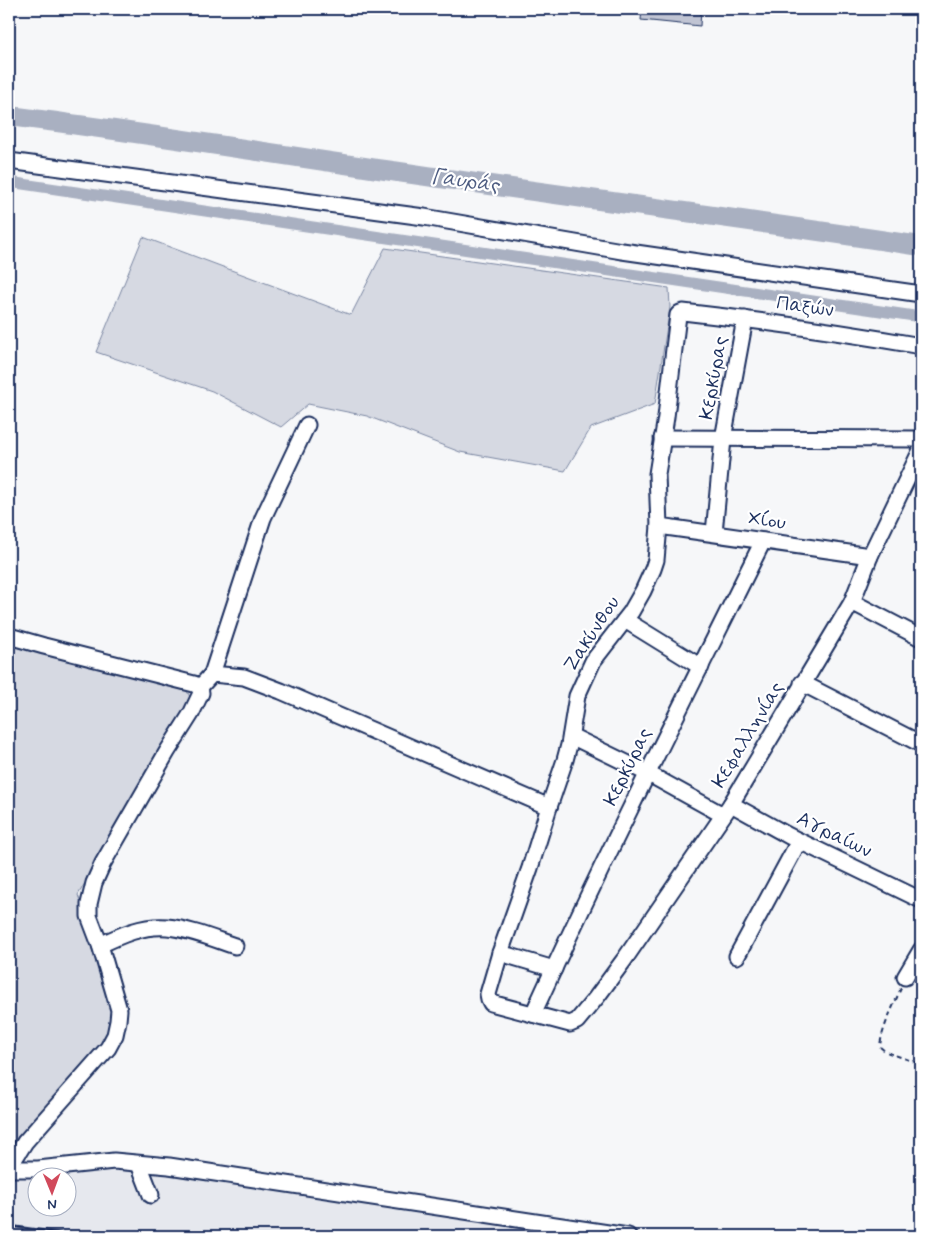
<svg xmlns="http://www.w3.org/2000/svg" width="930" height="1245" font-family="Mynerve,sans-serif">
	<rect width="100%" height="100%" fill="#f6f7f9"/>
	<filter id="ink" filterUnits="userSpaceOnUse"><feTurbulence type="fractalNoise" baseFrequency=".02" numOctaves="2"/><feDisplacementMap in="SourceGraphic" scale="10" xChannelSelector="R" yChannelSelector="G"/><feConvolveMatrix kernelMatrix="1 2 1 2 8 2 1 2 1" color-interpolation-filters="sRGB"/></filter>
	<g filter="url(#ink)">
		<path fill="#e6e8ee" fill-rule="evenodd" d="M110,1169L161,1174L289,1192L580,1236H9V1177L48,1174L80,1170ZM38,1178H68V1208H38Z"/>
		<g fill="#d6d9e2" stroke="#7884a0">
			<polygon points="143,237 351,315 385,248 669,288 670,307 655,404 591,428 565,471 460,452 367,416 308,404 281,427 212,391 96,352"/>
			<polygon points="9,641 186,689 191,699 190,704 78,895 115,1003 109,1039 9,1146"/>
		</g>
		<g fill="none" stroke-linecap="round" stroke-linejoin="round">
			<polyline stroke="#a9b0c1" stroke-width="11" points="9,182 921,317"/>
			<path stroke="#a9b0c1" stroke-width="20" d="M9,116C134,131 259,152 385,170C563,196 743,219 921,246"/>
		</g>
		<polygon fill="#c0c4d3" stroke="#1b2f5e" points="642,9 701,9 700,26 641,20"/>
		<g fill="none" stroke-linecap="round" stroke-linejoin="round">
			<g stroke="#1b2f5e" stroke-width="19">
				<g id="minor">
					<polyline points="9,161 424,217 622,251 921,294"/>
					<path d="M921,346C842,332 763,321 683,312L680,313L678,315L666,417L657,474L659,526L656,560L653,569L643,591L631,612L593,661L577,696L569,745L565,760L549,807L530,868L500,953L488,994L489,999L491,1003L570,1024L577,1021L596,998L624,960L731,804L852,602L870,556L921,450"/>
					<polyline points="662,438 921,439"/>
					<polyline points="659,526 870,556"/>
					<polyline points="714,533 723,439 745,319"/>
					<polyline points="852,602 921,638"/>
					<polyline points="625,620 701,667"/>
					<polyline points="9,636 44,646 194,684 200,687"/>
					<polyline points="212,674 263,518 307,425"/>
					<polyline points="802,683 921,744"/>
					<polyline points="571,736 647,773 723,815"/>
					<polyline points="731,804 789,836 921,900"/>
					<path d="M100,945C121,935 143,925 167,927C190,929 214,939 235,946"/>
					<polyline points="500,953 554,969"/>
					<polyline points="737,956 799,841"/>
					<polyline points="905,977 921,950"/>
					<path d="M533,1014C606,854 685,698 763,541"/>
					<polyline points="139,1164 151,1195"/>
					<polyline points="9,1169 38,1169 114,1161 169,1166 628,1236"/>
					<polyline points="10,1169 15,1158 25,1142 108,1048 115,1035 118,1021 119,1010 100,945 89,916 89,904 94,883 103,863 167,752 191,714 201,693 200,687 212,674 244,677 281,691 549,807"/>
				</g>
			</g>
			<path stroke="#1b2f5e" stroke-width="2" stroke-dasharray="5 4" stroke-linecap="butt" d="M901,988C894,1005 881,1030 880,1047L886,1052L921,1064"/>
			<use href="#minor" stroke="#fff" stroke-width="15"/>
			<polyline stroke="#1b2f5e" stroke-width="3" points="9,1226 82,1236"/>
		</g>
	</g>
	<g text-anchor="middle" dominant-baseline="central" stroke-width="4.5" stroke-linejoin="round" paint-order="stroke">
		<g font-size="20" fill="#1b2f5e" stroke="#fff">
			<text transform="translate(805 307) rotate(8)">Παξών</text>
			<text transform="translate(714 378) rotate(-80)">Κερκύρας</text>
			<text transform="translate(767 521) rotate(8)">Χίου</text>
			<text transform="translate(592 634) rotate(-57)">Ζακύνθου</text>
			<text transform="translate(748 735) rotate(-59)">Κεφαλληνίας</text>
			<text transform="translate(628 767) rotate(-64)">Κερκύρας</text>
			<text transform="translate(834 835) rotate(26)">Αγραίων</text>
		</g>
		<g font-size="21" font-style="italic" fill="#4d5c81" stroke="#fff">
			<text transform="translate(465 181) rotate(8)">Γαυράς</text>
		</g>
	</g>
	<rect width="930" height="1245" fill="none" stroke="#fff" stroke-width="30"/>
	<rect x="15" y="15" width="900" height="1215" fill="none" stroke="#1b2f5e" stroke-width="2" filter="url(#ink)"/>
	<g transform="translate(52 1192) rotate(179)"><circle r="24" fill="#ffffff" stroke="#a4acbf"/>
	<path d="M0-4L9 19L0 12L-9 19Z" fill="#d1495b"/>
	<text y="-8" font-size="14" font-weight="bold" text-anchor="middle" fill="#1b2f5e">N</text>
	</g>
</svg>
